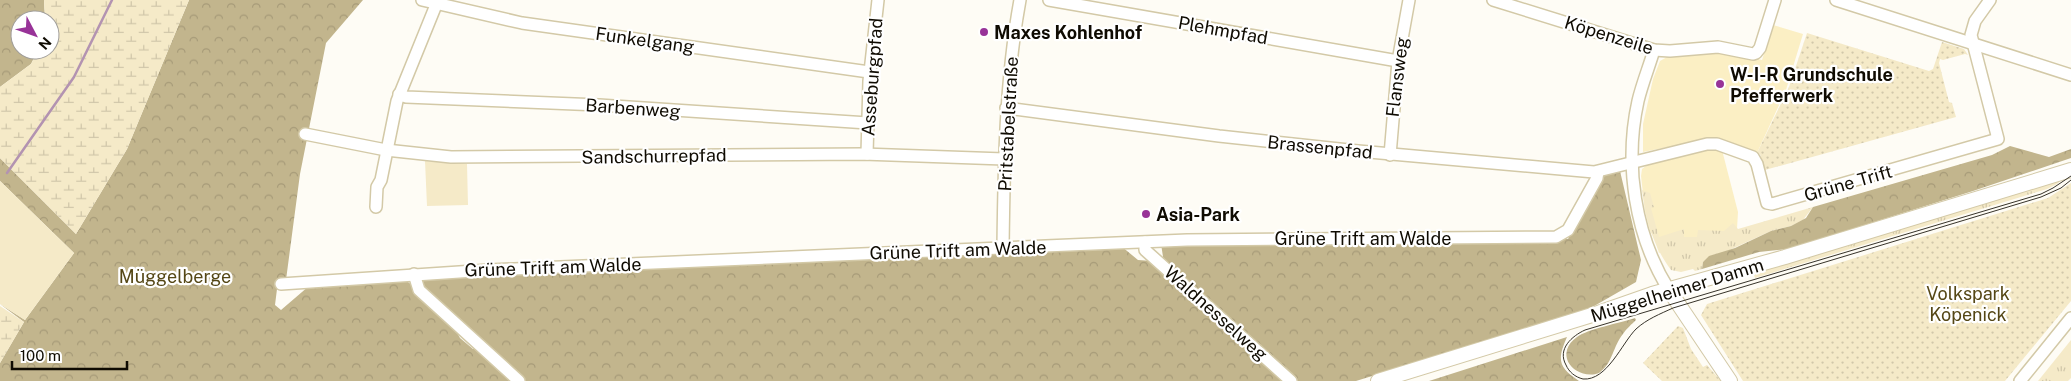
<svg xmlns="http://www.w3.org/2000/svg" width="2071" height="381" font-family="'Public Sans',sans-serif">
	<defs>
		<pattern id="grass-tufts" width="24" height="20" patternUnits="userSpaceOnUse" patternTransform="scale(1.25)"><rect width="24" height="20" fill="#f5eac8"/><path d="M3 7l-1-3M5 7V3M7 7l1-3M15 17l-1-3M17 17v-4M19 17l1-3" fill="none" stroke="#d1c7aa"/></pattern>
		<pattern id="forest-crowns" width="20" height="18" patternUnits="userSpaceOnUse" patternTransform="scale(1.25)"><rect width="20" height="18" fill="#c2b58d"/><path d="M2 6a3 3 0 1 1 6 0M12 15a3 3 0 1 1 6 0" fill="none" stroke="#a69a78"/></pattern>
		<pattern id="wetland-marsh" width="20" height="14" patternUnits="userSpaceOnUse" patternTransform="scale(1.25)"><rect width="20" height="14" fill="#f5eac8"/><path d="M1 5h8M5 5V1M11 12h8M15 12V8" fill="none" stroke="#d1c7aa"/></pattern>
		<pattern id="park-dots" width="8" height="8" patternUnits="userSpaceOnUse" patternTransform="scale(1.25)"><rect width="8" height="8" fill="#f5eac8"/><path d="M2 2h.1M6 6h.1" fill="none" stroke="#d1c7aa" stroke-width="1.8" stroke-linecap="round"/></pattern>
	</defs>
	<rect width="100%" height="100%" fill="#fefcf5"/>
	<g fill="#fbefc4">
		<polygon points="1773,25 1803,34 1786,90 1757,153 1720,139 1712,138 1643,152 1643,124 1653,79 1660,61 1667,57 1724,51 1762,60"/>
		<polygon points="1709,147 1722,150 1738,212 1737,229 1659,253 1654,237 1650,231 1645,211 1641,176 1642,169 1647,165"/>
	</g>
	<g fill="url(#grass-tufts)">
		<polygon points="2068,175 2057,184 2047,189 1755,278 1753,272"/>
		<path d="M1642,190L1650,193L1654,207L1651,208L1659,237L1684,229V237H1697L1698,230L1724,231L1733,223L1738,229L1813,207L1803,220L1791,226L1771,231L1703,262L1702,269L1695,271L1693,269L1681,272L1671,270C1653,246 1646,220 1642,190Z"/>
		<polygon points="2071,340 2071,378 2068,381 2038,381"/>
	</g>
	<g fill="url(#forest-crowns)">
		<polygon points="0,0 44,0 45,20 20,20 20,50 38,50 31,64 0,87"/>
		<polygon points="189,0 363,0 326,43 300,174 286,280 278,281 275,305 281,310 309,286 404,279 412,285 455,329 460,338 473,349 480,349 515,381 0,381 0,363 24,322 0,304 25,320 74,253 0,181 0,158 76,234 127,149"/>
		<polygon points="2010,146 2049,157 2071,149 2071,158 1973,191 1788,249 1759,252 1702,269 1703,262 1709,256 1735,248 1771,231 1791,226 1806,218 1813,207 1992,155"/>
		<polygon points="1620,171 1641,260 1636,282 1589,309 1356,381 1298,381 1164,263 1161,244 1568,239 1603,174"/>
		<polygon points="1121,246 1138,260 1152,261 1283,378 1282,381 523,381 420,285 421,278"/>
		<path d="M1635,318L1636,320C1632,324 1626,329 1623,334C1613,346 1613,363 1599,373C1576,381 1552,355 1577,337C1588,329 1620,323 1635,318Z"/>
		<path d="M1567,337C1557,360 1558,367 1579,381H1429Z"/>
	</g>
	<g fill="url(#wetland-marsh)">
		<polygon points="44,0 189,0 127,149 76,234 0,158 0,87 31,64 38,50 50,50 50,20 45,20"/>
		<polygon points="0,306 24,322 0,363"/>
	</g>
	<g fill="url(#park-dots)">
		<polygon points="1807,33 1929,71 1933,69 1942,42 1964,49 1968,55 1965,54 1943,60 1940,59 1939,63 1949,102 1952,103 1956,117 1765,170 1760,154 1757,153 1789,87"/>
		<polygon points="2071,183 2071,301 2005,381 1743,381 1701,315 1707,304 2048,198"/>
		<polygon points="1678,326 1683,328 1691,349 1703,367 1707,365 1721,381 1662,381 1643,363"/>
	</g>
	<g fill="#f5eac8">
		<polygon points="425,161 467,164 468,205 427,206"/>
		<polygon points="0,181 74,253 25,320 0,304"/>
	</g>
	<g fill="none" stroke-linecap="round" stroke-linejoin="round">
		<polyline stroke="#b393b1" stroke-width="2.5" points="7,173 74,77 112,0"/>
		<g stroke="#d3c9a7" stroke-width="14">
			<g id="minor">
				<polyline points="422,0 522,23 869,72"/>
				<polyline points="1049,0 1398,61"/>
				<polyline points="1493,0 1654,50 1670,51 1718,47 1753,54 1756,53 1760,48 1775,0"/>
				<polyline points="1836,0 2071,75"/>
				<path d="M1654,50C1649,67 1642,84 1638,101C1624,164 1635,236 1669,290"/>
				<polyline points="399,94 406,97 599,105 868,123"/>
				<polyline points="1006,108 1219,136 1358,151 1594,172 1707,144 1717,144 1753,157 1757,164 1767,203 1772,204 1998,139 1971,35 1975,21 1990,0"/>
				<polyline points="305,134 386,150 451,157 863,154 1004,159"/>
				<polyline points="867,154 869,81 878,0"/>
				<polyline points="1390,155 1398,61 1409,0"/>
				<polyline points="376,207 377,187 381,180 397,101 438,0"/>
				<polyline points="1145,242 1145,250 1291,381"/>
				<path d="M1003,248C1004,165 1005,82 1020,0"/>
				<polyline points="414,274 419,290 519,381"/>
				<polyline points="281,284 489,270 1187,240 1556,237 1568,230 1597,178 1598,172"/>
				<polyline points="2020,381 2071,318"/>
			</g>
		</g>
		<g stroke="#d3c9a7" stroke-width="16">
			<g id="major">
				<polyline points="1669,290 1730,381"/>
				<polyline points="1378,381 1592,315 1652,294 1785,257 2071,170"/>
			</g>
		</g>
		<use href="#minor" stroke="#fff" stroke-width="11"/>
		<use href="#major" stroke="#fff" stroke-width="14"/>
		<path stroke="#37332a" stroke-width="1" d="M2071,176L2053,188L2041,194L1585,330C1572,336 1557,349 1566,365C1569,372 1575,377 1583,379C1607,381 1622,343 1636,329C1647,319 1660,314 1673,308L2041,197L2061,188L2071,180"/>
	</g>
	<g fill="#983398" stroke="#fff" stroke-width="2">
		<circle cx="984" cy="32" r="5"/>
		<circle cx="1720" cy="84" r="5"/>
		<circle cx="1146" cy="214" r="5"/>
	</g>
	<g text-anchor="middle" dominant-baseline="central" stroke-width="4.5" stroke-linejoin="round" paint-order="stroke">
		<g font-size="18" fill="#0f0b02" stroke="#fff">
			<text transform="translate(1223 30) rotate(10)">Plehmpfad</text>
			<text transform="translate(1609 35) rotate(17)">Köpenzeile</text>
			<text transform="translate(645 40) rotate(8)">Funkelgang</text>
			<text transform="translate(872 77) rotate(-86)">Asseburgpfad</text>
			<text transform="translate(1397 77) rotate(-83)">Flansweg</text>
			<text transform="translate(633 108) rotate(4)">Barbenweg</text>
			<text transform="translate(1008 124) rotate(-87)">Pritstabelstraße</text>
			<text transform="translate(1320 147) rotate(6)">Brassenpfad</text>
			<text transform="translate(654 156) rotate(-1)">Sandschurrepfad</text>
			<text transform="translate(1848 183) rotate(-16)">Grüne Trift</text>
			<text x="1363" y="238">Grüne Trift am Walde</text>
			<text transform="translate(958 250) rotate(-2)">Grüne Trift am Walde</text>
			<text transform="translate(553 267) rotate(-2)">Grüne Trift am Walde</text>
			<text transform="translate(1677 290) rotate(-17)">Müggelheimer Damm</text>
			<text transform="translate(1216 313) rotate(42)">Waldnesselweg</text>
		</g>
		<g font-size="18" font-weight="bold" fill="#0f0b02" stroke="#fff" text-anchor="start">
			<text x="994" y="32">Maxes Kohlenhof</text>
			<text x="1730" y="74">W-I-R Grundschule<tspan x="1730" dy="21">Pfefferwerk</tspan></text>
			<text x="1156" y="214">Asia-Park</text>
		</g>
		<g font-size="18" fill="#554716" stroke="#fff">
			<text x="175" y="276">Müggelberge</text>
			<text x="1968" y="293">Volkspark<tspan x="1968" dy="21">Köpenick</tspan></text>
		</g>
	</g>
	<g transform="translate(35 35) rotate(131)"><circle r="24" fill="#ffffff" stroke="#9f9d9a"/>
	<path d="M0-4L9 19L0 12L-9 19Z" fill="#983398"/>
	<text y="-8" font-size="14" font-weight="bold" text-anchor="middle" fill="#0f0b02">N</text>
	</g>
	<path d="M12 361v8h115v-8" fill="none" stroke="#0f0b02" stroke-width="2.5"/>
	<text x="20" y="361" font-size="15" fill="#0f0b02" stroke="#ffffff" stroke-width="4" paint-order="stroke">100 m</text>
</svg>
